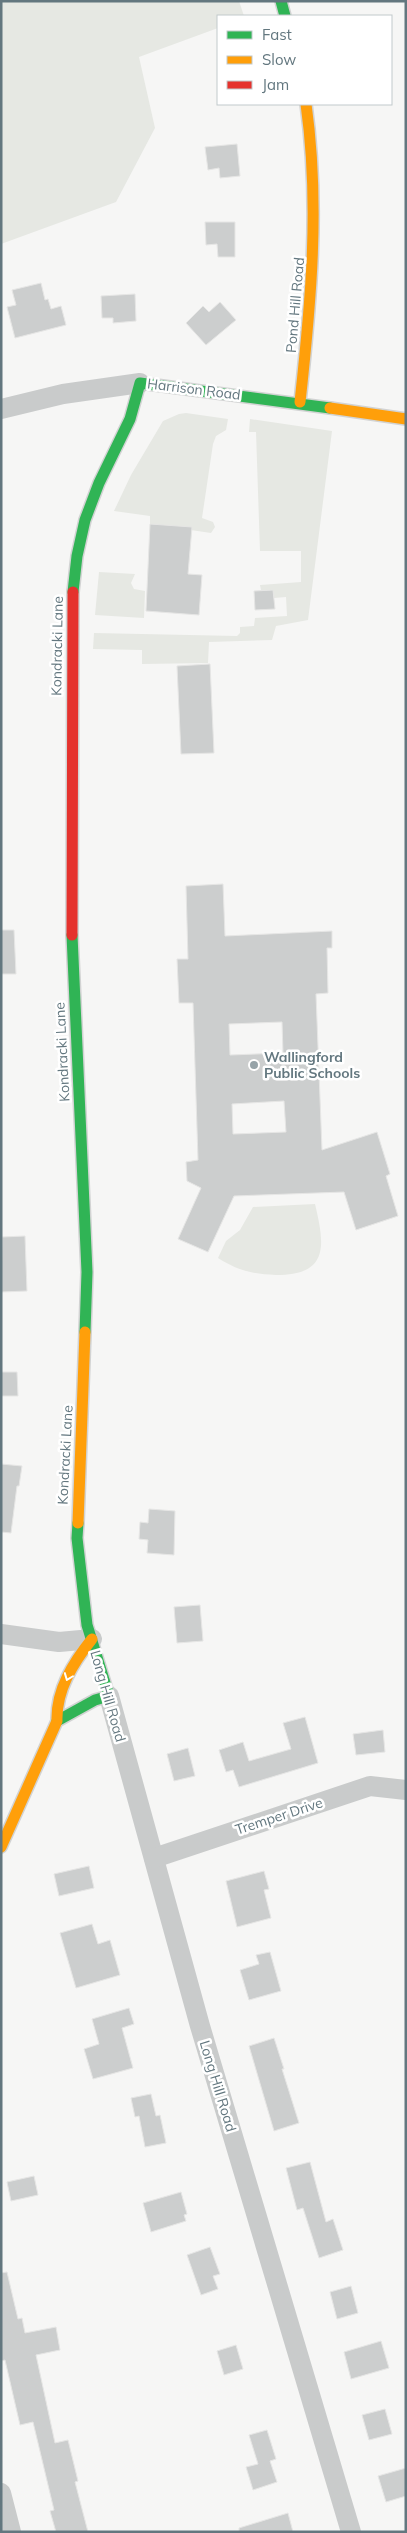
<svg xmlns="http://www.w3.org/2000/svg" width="407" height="2533" font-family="Mulish,sans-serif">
	<rect width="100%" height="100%" fill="#f6f6f5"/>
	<g fill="#e6e8e3">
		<polygon points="1,1 239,1 244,16 218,16 218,28 139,57 155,128 116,202 1,244"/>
		<polygon points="186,413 228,419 226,430 216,436 213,444 202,518 213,522 215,527 211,533 150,524 150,516 114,511 131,475 163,421 179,414"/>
		<polygon points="250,419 332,431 308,620 276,626 272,640 209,642 208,663 142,664 142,650 93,649 94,633 237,636 240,633 240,627 254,626 255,618 287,616 286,597 274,598 273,590 261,590 260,585 301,582 301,551 260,551 256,432 249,432"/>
		<polygon points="99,572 135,574 131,583 134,589 145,591 144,618 95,615"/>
		<path d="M315,1204C325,1246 329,1275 276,1275C252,1274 239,1271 218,1258L226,1241L240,1230L253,1207Z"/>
	</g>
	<g fill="#cccece" stroke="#e6e6e5" fill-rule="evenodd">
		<polygon points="237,144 240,176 220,178 219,168 208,170 205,147"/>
		<polygon points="205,222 235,222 235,257 218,257 217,244 206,245"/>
		<polygon points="41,283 45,300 48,299 51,309 61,306 66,325 15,338 7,307 16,305 12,290"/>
		<polygon points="135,294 136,321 113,323 113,318 102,318 101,296"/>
		<polygon points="220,302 236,320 206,345 186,323 203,306 209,312"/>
		<polygon points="150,524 192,527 188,574 202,575 199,615 146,611"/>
		<polygon points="273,590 275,609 255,610 254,591"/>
		<polygon points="210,664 214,753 181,754 177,666"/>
		<path d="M223,884L225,936L332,931V948H327L328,993L316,994L322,1150L377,1132L390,1174L386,1176L398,1216L356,1230L344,1192L234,1196L208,1252L178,1239L201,1188L187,1181L186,1162L198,1160L193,1003H179L177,959H188L186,886ZM282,1022L283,1053L230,1055L229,1024ZM284,1101L286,1132L233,1134L232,1104Z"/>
		<polygon points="1,930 14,930 16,974 1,974"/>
		<polygon points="25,1236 27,1291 1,1292 2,1237"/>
		<polygon points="1,1372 17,1372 18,1396 1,1396"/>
		<polygon points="1,1464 22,1466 19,1486 17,1486 11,1533 1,1532"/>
		<polygon points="149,1509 175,1511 174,1555 147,1553 148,1540 139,1539 140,1522 148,1523"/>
		<polygon points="200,1605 203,1641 177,1643 174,1607"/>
		<polygon points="305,1717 318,1763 239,1787 233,1770 226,1772 219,1750 243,1742 249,1761 291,1749 283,1723"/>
		<polygon points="383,1730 385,1752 356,1755 353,1734"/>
		<polygon points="188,1748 195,1776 174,1781 167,1754"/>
		<polygon points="89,1866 94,1888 59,1896 54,1874"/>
		<polygon points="264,1871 269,1889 264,1890 271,1918 237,1927 226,1881"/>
		<polygon points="92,1924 98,1944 110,1940 120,1975 76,1988 60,1933"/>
		<polygon points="270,1952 281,1991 249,2000 240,1970 259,1964 256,1955"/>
		<polygon points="129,2008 134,2024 122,2028 133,2068 93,2079 84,2049 99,2044 92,2019"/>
		<polygon points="274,2038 284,2069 282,2069 299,2123 274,2131 249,2046"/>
		<polygon points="151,2094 156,2116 160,2115 166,2143 145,2147 139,2116 135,2117 131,2098"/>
		<polygon points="310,2162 326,2222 333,2219 343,2250 319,2258 303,2208 297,2210 286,2168"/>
		<polygon points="34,2176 38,2195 11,2201 7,2182"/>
		<polygon points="181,2192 187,2214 184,2215 186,2221 151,2232 143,2203"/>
		<polygon points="210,2247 220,2274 213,2276 218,2289 201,2295 187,2255"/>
		<polygon points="7,2272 18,2319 22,2318 25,2333 56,2327 60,2350 36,2355 55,2443 68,2440 78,2481 75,2482 88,2532 56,2532 50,2511 54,2510 33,2422 20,2425 5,2360 1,2361 1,2273"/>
		<polygon points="351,2286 358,2313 337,2319 330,2292"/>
		<polygon points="381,2341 389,2368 351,2379 344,2352"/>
		<polygon points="236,2345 243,2369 224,2375 217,2351"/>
		<polygon points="385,2409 392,2434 369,2440 362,2415"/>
		<polygon points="267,2430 276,2459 270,2461 277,2482 253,2490 246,2467 258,2464 249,2435"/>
		<polygon points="406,2468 406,2496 386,2502 378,2476"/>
		<polygon points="288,2513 293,2532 239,2532 239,2528"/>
	</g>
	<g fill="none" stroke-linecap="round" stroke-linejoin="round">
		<g stroke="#d2d3d3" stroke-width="14">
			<g id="fast">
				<polyline points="281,1 285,16"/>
				<polyline points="73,592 77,556 85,520 99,483 130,419 140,383 330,408"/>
				<polyline points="72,935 87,1272 85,1332"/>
				<polyline points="57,1721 95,1700 109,1696 87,1625 77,1538 78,1523"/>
			</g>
		</g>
		<g stroke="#d2d3d3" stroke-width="14">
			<g id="slow">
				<path d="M300,402C311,302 320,204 306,104"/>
				<polyline points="330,408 406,419"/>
				<polyline points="78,1523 85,1332"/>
				<path d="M1,1847L57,1721C56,1690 73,1663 92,1639"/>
			</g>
		</g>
		<g stroke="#d2d3d3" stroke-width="14">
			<polyline id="jam" points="72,935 73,592"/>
		</g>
		<g stroke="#c9cbcb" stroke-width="20">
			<polyline points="1,409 63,394 140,383"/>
			<polyline points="1,1634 59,1642 92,1639"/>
			<polyline points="109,1696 200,2026 351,2532"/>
			<polyline points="154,1858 370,1786 406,1790"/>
			<polyline points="1,2493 11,2532"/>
		</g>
		<use href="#fast" stroke="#30b455" stroke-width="11"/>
		<use href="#slow" stroke="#ff9f0a" stroke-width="11"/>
		<use href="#jam" stroke="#e5322d" stroke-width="11"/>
	</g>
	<defs><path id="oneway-chevron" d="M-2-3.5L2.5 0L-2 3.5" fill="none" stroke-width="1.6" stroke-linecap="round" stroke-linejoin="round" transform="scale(1.25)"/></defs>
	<use stroke="#fff" href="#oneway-chevron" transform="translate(68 1677) rotate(111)"/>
	<circle fill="#96a3a8" stroke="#fff" stroke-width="2" cx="254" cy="1065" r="5"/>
	<g text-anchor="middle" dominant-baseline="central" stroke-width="5" stroke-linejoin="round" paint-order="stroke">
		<g font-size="14" fill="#63777f" stroke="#fff">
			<text transform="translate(295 305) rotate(-85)">Pond Hill Road</text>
			<text transform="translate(194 389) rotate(7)">Harrison Road</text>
			<text transform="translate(57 646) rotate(-89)">Kondracki Lane</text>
			<text transform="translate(62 1052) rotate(-93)">Kondracki Lane</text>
			<text transform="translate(65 1455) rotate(-87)">Kondracki Lane</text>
			<text transform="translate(108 1696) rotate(74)">Long Hill Road</text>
			<text transform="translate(279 1816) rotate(-18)">Tremper Drive</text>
			<text transform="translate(218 2086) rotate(73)">Long Hill Road</text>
		</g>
		<g font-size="14" font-weight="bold" fill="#63777f" stroke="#fff" text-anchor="start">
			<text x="264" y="1057">Wallingford<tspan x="264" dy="16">Public Schools</tspan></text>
		</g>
	</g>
	<rect width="407" height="2533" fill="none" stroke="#63777f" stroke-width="5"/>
	<rect x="217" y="15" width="175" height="90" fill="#ffffff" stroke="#c1c9cc"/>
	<rect x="227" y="31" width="25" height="8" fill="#30b455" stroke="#c1c9cc"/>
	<text x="262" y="40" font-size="15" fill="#63777f">Fast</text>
	<rect x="227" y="56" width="25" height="8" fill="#ff9f0a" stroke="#c1c9cc"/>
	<text x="262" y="65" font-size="15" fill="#63777f">Slow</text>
	<rect x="227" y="81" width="25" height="8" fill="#e5322d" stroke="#c1c9cc"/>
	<text x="262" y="90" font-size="15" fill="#63777f">Jam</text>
</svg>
